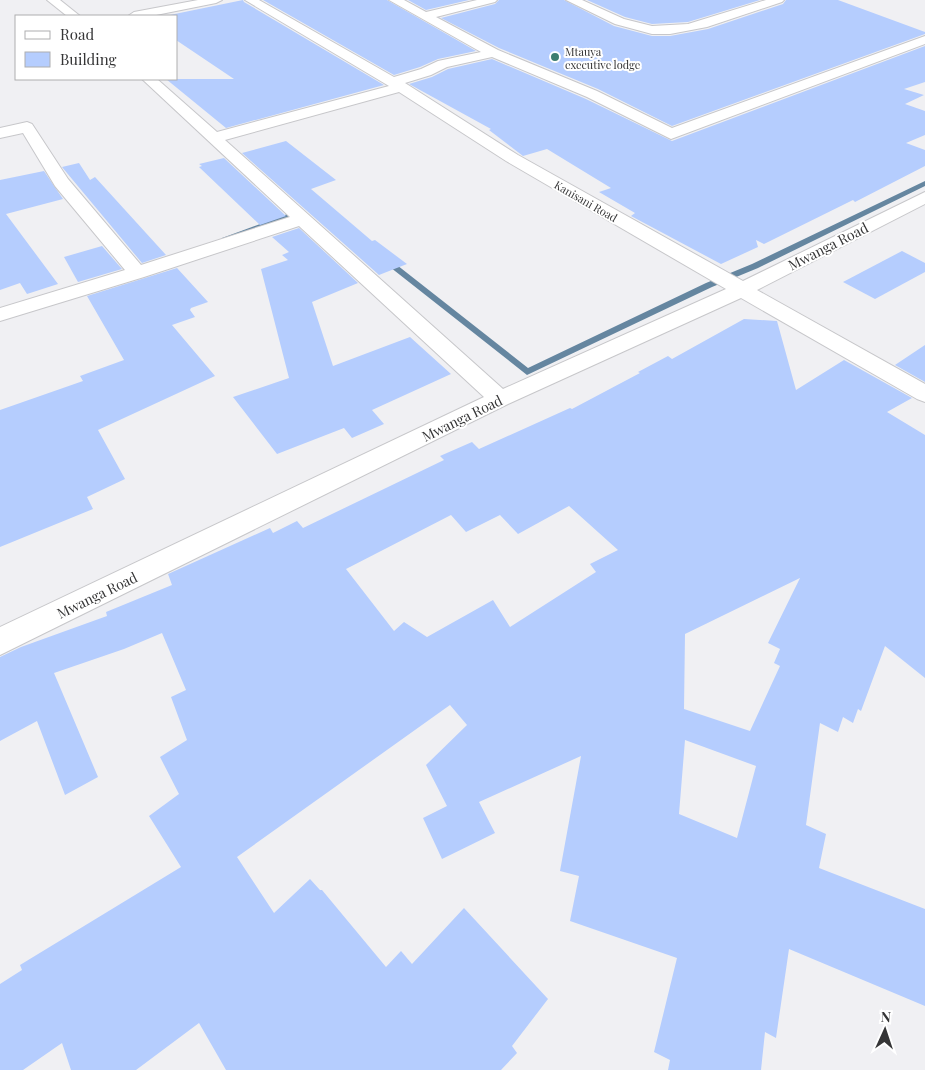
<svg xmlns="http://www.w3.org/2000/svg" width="925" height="1070" font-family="'Playfair Display',serif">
	<rect width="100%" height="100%" fill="#f0f0f3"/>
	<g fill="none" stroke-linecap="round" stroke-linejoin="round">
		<g fill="#6586a0" fill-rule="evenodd">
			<polygon points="925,181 925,186 758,268 712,287 527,375 381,260 388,258 528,368 706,283 752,264"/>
			<polygon points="293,212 300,214 229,240 222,238"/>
		</g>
	</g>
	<g fill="#b5cdfe" fill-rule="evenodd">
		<polygon points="243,0 244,2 384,85 226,128 166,79 234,79 176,40 176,16 165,16"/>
		<polygon points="263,0 387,0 476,51 438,59 420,67 394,75"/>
		<polygon points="408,0 469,0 426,10"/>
		<polygon points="499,0 564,0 614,26 652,36 670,36 708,29 783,4 786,0 838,0 925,32 925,34 672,126 598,89 499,48 441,18 495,4"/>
		<polygon points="587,0 760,0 688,22 652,24 625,17"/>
		<polygon points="925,46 925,82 904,89 924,95 905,104 925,111 925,135 906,143 925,150 925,166 855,202 853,200 764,244 756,240 758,247 721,264 631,216 635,213 599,192 611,188 547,149 523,156 489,130 491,129 409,84 432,77 448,69 492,59 586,99 672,141"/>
		<polygon points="286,141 336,180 311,189 372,241 375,240 407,264 379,275 242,153"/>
		<polygon points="224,158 286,216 260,225 199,167 202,166 199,164"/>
		<polygon points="79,163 90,180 95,177 166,255 142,263 62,167"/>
		<polygon points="44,171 63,199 6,214 58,284 27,294 20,283 0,290 0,180"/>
		<polygon points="299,228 358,283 312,302 333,366 410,337 451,374 372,410 384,424 352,438 344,428 277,454 233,397 289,378 261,269 288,260 282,255 289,252 272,237"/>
		<polygon points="102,246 122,269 78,282 64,257"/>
		<polygon points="902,251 925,263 925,272 875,299 843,282"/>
		<polygon points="177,268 208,302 191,308 190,310 195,317 172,325 215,376 98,430 125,479 87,497 93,509 0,547 0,410 83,381 80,376 124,360 87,296"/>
		<path d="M744,319L777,321L796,390L844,360L912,398L887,412L925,435V678L885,646L861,711L858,709L853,723L843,717L838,732L820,723L806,825L826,834L819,868L925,909V1006L789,949L776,1038L765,1032L761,1070H668L670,1060L654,1052L677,958L570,921L579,876L560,871L581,756L479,802L495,833L442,859L423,818L447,806L426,765L467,725L450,705L237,857L274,913L310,879L320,890H322L386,967L401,951L412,964L464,908L548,999L512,1046L517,1053L501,1070H226L199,1023L136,1070H71L62,1043L23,1070H0V984L22,970L20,965L181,867L149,816L179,794L160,757L187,740L171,697L186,690L162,633L124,649L54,673L98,777L65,795L37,721L0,741V657L21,647L107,616L106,612L172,585L168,574L270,528L273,533L297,521L303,528L444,460L440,456L472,442L479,449L570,408L572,409L640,373L638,372L668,356L672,359ZM569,506L618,550L590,564L596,572L510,627L493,600L427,637L404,622L394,631L346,569L451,515L466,532L500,515L518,534ZM800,578L768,643L780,649L774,663L780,666L750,731L684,709L685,634ZM685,740L756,766L737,838L679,814Z"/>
		<polygon points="925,345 925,382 895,365"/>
	</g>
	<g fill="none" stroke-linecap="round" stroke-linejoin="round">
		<g stroke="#c7c7ca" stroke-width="2">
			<g id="street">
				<polygon points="47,0 60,0 80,16 67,16"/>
				<polygon points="198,0 222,0 216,3 151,16 128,16 134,12"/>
				<path d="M245,0H259L394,77L421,69L438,61L481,52L389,0H404L426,12L477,0H497L495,2L436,17L498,50L597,91L672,128L925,36V44L671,139L587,97L492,57L447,67L431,75L405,83L518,155L743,281L925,192V204L757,290L925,384V402L917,399L741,298L508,404L0,655V627L484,397L299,226L144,277L0,321V308L125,270L55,186L23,133L0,138V128L27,122L32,124L68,179L141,265L290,217L142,79H157L217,132L389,86ZM399,92L506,161L726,289L503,389L225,140Z"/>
				<polygon points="566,0 582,0 624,19 652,26 688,24 766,0 784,0 782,2 707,27 670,34 652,34 615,24"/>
			</g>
		</g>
		<use href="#street" fill="#fff" fill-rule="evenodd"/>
	</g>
	<circle fill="#3c7d6e" stroke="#fff" stroke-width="2" cx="555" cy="57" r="5"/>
	<g text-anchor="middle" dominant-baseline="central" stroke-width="4" stroke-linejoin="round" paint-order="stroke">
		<g font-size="11" fill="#353536" stroke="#fff" text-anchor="start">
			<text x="565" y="51">Mtauya<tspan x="565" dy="13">executive lodge</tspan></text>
		</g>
		<g font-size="11" fill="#353536" stroke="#fff">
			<text transform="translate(586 201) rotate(30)">Kanisani Road</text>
		</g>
		<g font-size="14" fill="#353536" stroke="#fff">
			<text transform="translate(828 246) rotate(-27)">Mwanga Road</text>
			<text transform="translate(462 418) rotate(-26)">Mwanga Road</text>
			<text transform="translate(97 595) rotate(-26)">Mwanga Road</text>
		</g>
	</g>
	<rect x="15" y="15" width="162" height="65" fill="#ffffff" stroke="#aeaeaf"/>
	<rect x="25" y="31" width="25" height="8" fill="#ffffff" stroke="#aeaeaf"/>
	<text x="60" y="40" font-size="15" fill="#353536">Road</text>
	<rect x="25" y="52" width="25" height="15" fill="#b5cdfe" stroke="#aeaeaf"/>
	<text x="60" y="65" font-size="15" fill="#353536">Building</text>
	<g transform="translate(885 1030) rotate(3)" stroke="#ffffff" stroke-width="4" paint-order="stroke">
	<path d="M0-4L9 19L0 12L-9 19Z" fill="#353536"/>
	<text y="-8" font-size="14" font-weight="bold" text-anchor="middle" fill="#353536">N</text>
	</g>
</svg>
